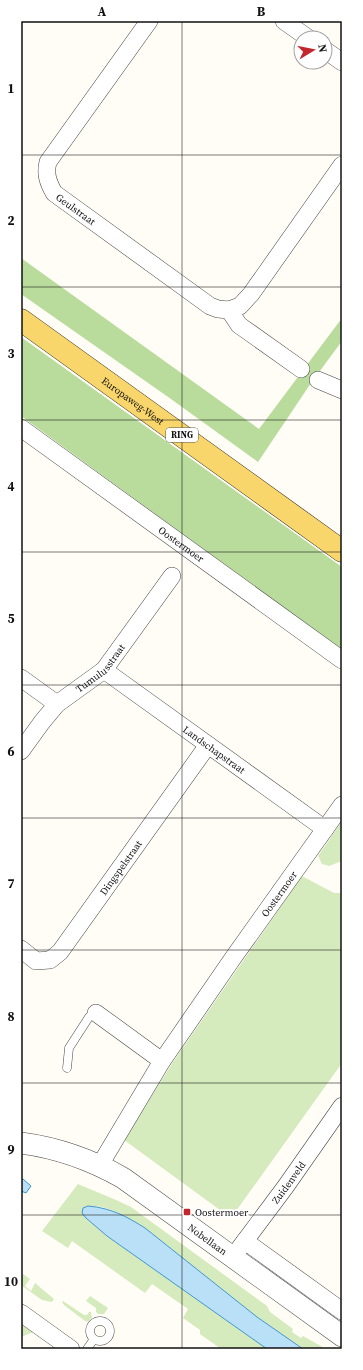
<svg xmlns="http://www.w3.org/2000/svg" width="363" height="1370" font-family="'Source Serif 4',serif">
	<rect width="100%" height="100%" fill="#fffdf5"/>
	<g fill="#d5ebbd">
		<polygon points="342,821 342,861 329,866 322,864 318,856"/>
		<polygon points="302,876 334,893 342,893 342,1063 231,1218 124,1140 173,1062"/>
		<path d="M78,1184L116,1200L131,1207L267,1306L270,1312L293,1329L292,1332L301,1338L303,1336L326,1349H303L257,1317L145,1228C129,1218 103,1201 83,1208L82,1213L86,1218L107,1236L267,1349H221L200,1334V1330L183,1318L188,1309L152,1284L145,1293L72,1241L68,1248L42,1231Z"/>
		<polygon points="23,1274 30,1279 25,1286 31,1291 35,1283 54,1299 52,1302 42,1300 21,1285 21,1275"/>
		<polygon points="90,1296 108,1308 104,1314 98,1314 96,1312 96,1308 86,1301"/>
		<polygon points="63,1301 84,1315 87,1315 89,1312 91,1312 92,1318 88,1322 85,1321 64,1305 62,1302"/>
		<polygon points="21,1320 36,1331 21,1337"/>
	</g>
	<g fill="#b9dc9c">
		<polygon points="21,258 259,429 342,318 342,341 311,383 258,462 171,399 21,294"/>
		<polygon points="21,337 342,567 342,650 21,416"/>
	</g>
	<g fill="#b9e0f7" stroke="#3f96cf">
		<polygon points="21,1179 23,1179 31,1186 26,1193 21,1191"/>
		<path d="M88,1206C111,1208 126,1216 145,1228L257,1317L303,1349H267L107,1236L86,1218L82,1213L83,1208Z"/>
	</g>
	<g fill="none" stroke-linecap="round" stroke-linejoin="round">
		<g stroke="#444" stroke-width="9">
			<g id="service">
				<polyline points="67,1068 69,1048 89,1017 96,1013"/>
				<circle cx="100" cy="1331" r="10"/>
				<polyline points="87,1349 94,1339"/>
			</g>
		</g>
		<g stroke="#444" stroke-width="18">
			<g id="minor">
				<path id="s1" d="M149,21L48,162C45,174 48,182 54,193L210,306L218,309L229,310"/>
				<polyline points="284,21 308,38"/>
				<polyline points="325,50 342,62"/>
				<polyline points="301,369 239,325 229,310 240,306 251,294 342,165"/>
				<polyline points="318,380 342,390"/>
				<path id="s2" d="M21,428L342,660"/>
				<path id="s3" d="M104,670L325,829"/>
				<polyline points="21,678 57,704"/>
				<path id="s4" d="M21,751L42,722L57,704L104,670L172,576"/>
				<path id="s5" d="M21,949L36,961L50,960L60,952L208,745"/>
				<polyline points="96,1013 162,1061"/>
				<path id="s6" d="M100,1165L162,1061L233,958L342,805"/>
				<polyline points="245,1241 342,1311"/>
				<path id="s7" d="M233,1257L286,1186L342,1106"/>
				<polyline points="21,1313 71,1349"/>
			</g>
		</g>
		<g stroke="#444" stroke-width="22">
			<g id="tertiary">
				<path id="s8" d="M21,1143C59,1148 90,1159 123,1178L342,1336"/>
			</g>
		</g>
		<g stroke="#222" stroke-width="23">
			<g id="primary">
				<path id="s9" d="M21,320L342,551"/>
			</g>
		</g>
		<use href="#service" stroke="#fff" stroke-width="8"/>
		<use href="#minor" stroke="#fff" stroke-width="17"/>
		<use href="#tertiary" stroke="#fff" stroke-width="21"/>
		<use href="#primary" stroke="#f9d66b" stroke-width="22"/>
	</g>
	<path fill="none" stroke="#111" stroke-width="1" stroke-opacity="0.55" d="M182,21V1349M21,155H342M21,287H342M21,420H342M21,552H342M21,685H342M21,818H342M21,950H342M21,1083H342M21,1215H342"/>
	<rect fill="#c4262e" stroke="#fff" stroke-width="1.5" x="183" y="1208" width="8" height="8" rx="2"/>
	<g text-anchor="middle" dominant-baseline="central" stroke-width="4" stroke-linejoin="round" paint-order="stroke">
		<rect fill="#fff" stroke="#585858" stroke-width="1" x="166" y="428" width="32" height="14" rx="3"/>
		<g font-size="9" font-weight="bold" fill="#111">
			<text x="182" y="435">RING</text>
		</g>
		<g font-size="10" fill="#111" stroke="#fff">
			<text stroke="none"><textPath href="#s1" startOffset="233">Geulstraat</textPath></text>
			<text stroke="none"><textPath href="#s9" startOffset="138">Europaweg-West</textPath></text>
			<text stroke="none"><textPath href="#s2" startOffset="198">Oostermoer</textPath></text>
			<text stroke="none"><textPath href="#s4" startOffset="116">Tumulusstraat</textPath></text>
			<text stroke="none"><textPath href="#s3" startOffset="136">Landschapstraat</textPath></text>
			<text stroke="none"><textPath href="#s5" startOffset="150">Dingspelstraat</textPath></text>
			<text stroke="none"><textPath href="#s6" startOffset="325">Oostermoer</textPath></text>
			<text stroke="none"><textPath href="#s7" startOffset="93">Zuidenveld</textPath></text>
			<text stroke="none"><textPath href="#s8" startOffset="213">Nobellaan</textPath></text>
		</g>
		<g font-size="10" fill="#111" stroke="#fff" text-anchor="start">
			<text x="195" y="1212">Oostermoer</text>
		</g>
	</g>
	<rect width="363" height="1370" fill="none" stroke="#ffffff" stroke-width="44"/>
	<g transform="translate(313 50) rotate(80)"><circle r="19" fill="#ffffff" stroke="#a0a0a0"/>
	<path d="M0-3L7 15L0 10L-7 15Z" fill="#c4262e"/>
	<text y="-6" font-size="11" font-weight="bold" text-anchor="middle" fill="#111111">N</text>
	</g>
	<rect x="22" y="22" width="319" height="1326" fill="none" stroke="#111" stroke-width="1.5"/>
	<g font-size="13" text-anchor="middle" font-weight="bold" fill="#111">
		<text x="102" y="16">A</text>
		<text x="261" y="16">B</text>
		<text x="11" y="93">1</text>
		<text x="11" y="225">2</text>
		<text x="11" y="358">3</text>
		<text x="11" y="491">4</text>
		<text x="11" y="623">5</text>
		<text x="11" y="756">6</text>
		<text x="11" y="888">7</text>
		<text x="11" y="1021">8</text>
		<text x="11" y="1154">9</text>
		<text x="11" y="1286">10</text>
	</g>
</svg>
